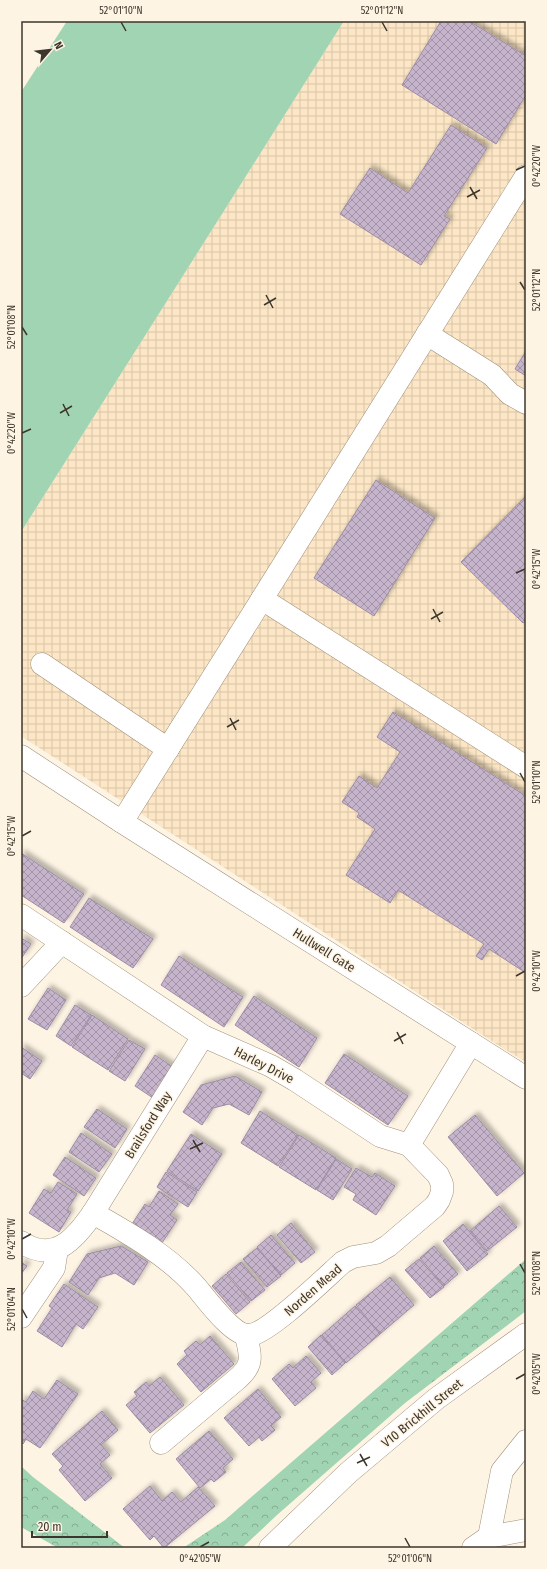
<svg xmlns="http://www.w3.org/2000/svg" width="547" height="1569" font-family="'Fira Sans Condensed',sans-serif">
	<defs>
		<pattern id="industrial-grid" width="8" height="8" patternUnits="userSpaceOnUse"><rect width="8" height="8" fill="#fce6c5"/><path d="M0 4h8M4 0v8" fill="none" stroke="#d9c6a9"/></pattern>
		<pattern id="forest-crowns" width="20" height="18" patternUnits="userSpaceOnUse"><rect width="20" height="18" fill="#a1d4b2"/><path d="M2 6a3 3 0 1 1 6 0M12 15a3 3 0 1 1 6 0" fill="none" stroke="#84ad91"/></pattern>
		<pattern id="building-cross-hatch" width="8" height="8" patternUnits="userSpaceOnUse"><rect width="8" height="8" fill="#c6b4cd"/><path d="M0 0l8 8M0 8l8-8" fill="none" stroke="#a293a7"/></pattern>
		<filter id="shadow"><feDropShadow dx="3.5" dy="-3.5" stdDeviation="2" flood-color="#0004"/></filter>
	</defs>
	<rect width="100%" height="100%" fill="#fef4e4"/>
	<polygon fill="url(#industrial-grid)" points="344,21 526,21 526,1062 504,1049 21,736 21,532"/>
	<polygon fill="#a1d4b2" points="67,21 344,21 21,532 21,92"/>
	<g fill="url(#forest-crowns)">
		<polygon points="526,1259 526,1311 405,1403 277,1515 242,1548 183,1548 225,1520"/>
		<polygon points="21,1466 33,1477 125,1548 58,1548 21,1527"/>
	</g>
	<g fill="url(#building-cross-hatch)" stroke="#9d8da4" filter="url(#shadow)">
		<polygon points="441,21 469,21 526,56 526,95 496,144 402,85"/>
		<polygon points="451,125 487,148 444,216 450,219 421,265 340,214 370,168 408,193"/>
		<polygon points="526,351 526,376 515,369"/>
		<polygon points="376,480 435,518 374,616 314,578"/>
		<polygon points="526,496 526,621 523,623 461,562"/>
		<polygon points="393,712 526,796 526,973 489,949 482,960 476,956 484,944 398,890 390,903 346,875 375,829 357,817 359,813 342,802 359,776 377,788 400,752 377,737"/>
		<polygon points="21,853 84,894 64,923 21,895"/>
		<polygon points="89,898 153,939 133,968 70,927"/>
		<polygon points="21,938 31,944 21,959"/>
		<polygon points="179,956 243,997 224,1027 161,985"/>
		<polygon points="48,988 66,1000 47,1030 28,1019"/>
		<polygon points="254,996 317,1038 299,1067 235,1025"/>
		<polygon points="75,1005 91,1015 71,1046 56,1036"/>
		<polygon points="92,1015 128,1039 108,1070 72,1047"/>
		<polygon points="129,1040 145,1049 125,1081 109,1071"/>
		<polygon points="21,1047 42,1061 30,1079 21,1073"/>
		<polygon points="344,1054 408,1096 388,1125 325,1083"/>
		<polygon points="155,1055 173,1067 153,1098 135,1086"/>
		<polygon points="235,1076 262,1092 249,1115 229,1104 213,1108 202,1125 183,1112 201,1085"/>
		<polygon points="97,1109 127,1129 115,1148 84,1127"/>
		<polygon points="260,1111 298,1135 278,1166 241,1143"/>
		<polygon points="475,1115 524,1173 497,1196 448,1137"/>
		<polygon points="81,1133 112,1154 99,1172 69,1152"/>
		<polygon points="191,1134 222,1154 198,1191 167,1171"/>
		<polygon points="299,1135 336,1158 316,1190 279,1167"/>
		<polygon points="65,1157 96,1178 84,1196 53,1175"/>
		<polygon points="336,1159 352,1169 333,1200 317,1190"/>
		<polygon points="356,1168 372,1177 375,1173 395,1186 376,1215 353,1200 356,1194 344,1187"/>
		<polygon points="166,1172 197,1192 188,1207 157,1187"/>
		<polygon points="58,1182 77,1194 67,1210 71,1212 59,1232 29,1213 44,1189 51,1193"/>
		<polygon points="159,1191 178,1204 170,1215 177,1220 162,1243 132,1224 145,1204 149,1207"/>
		<polygon points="499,1206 517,1227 487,1251 470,1231"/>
		<polygon points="291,1223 315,1252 301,1263 277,1235"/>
		<polygon points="463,1224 488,1254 467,1271 443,1241"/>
		<polygon points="271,1235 295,1263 281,1275 257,1247"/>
		<polygon points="121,1246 148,1262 134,1285 115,1273 99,1278 88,1295 69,1282 87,1254"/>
		<polygon points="434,1246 458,1274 444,1286 420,1258"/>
		<polygon points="257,1248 281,1276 267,1287 243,1259"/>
		<polygon points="419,1259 444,1287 430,1298 405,1270"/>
		<polygon points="21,1262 27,1266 21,1274"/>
		<polygon points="241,1262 265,1290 251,1301 227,1273"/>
		<polygon points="226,1274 250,1302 236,1314 212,1286"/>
		<polygon points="390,1277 414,1305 380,1334 356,1305"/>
		<polygon points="64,1284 98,1307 83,1329 76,1324 62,1347 37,1331 52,1308 49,1306"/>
		<polygon points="355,1306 380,1334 346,1363 322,1335"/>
		<polygon points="321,1335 345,1363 332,1375 308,1347"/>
		<polygon points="210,1336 234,1364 201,1392 177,1364 187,1355 184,1351 196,1341 200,1345"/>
		<polygon points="306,1356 321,1373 311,1382 316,1388 295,1406 272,1379 289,1364 293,1368"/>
		<polygon points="160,1377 184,1405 150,1433 126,1405 137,1396 134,1392 146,1382 149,1386"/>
		<polygon points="57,1380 78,1394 40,1448 26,1439 23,1444 21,1442 21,1399 26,1402 33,1391 44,1399"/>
		<polygon points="258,1389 281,1417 271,1426 275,1430 262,1441 259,1437 249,1446 224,1418"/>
		<polygon points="102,1411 118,1430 101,1445 110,1455 100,1464 112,1478 85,1501 59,1470 63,1466 52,1454"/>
		<polygon points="209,1431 233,1459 223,1468 226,1472 214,1482 211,1479 200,1488 176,1459"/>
		<polygon points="150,1486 162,1501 172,1492 181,1502 198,1487 215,1506 164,1548 154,1536 150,1540 123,1509"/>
	</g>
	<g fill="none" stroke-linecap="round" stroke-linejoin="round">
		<g stroke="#a09078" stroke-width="23">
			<g id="minor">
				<polyline points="427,334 492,375 510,394 526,403"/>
				<polyline points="262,599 526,176"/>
				<polyline points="42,664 168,749"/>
				<polyline points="21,756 122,822 526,1078"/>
				<polyline points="122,822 262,599 526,767"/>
				<polyline points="21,915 203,1036 271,1066 295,1080 380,1136 409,1145 471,1043"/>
				<polyline points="21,986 62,942"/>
				<path d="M93,1213C130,1234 169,1256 197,1288C207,1300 234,1337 250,1335C269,1333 326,1277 343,1262L353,1257L376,1253L388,1246L435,1206L439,1200L442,1192V1184L438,1175L409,1145"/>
				<path d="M21,1242C54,1264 75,1239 93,1213L203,1036"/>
				<polyline points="21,1317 54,1268 57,1249"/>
				<path d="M161,1443L236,1380C254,1365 251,1357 246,1336"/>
				<polyline points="489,1537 502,1471 526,1441"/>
				<polyline points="270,1548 348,1473 436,1399 526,1334"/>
				<polyline points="473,1548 489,1537 526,1530"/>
			</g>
		</g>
		<use href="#minor" stroke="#fff" stroke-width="22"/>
	</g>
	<path fill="none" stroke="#3d362c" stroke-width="1.5" d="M121,22L126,31M382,22L387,31M516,170L525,166M470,187L477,199M467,197L480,190M520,282L525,290M266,295L273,308M264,305L276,298M22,327L27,335M63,404L69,416M60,413L72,406M22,433L31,429M516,573L525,569M433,609L440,622M431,619L443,612M230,718L236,730M227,727L239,720M520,773L525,782M22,836L31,831M516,976L525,971M397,1032L403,1044M394,1041L406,1034M193,1140L200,1152M190,1149L203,1143M22,1239L31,1234M520,1264L525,1273M22,1309L27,1318M516,1379L525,1374M360,1454L367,1466M357,1463L370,1457M405,1538L410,1547M200,1547L209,1542"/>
	<g text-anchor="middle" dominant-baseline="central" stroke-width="3" stroke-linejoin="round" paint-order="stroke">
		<g font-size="13" fill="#3d362c" stroke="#fef4e4">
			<text transform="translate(324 950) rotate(32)">Hullwell Gate</text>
			<text transform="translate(264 1065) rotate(27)">Harley Drive</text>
			<text transform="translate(148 1125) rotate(-58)">Brailsford Way</text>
			<text transform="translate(313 1290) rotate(-41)">Norden Mead</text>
			<text transform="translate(422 1413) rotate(-39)">V10 Brickhill Street</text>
		</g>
	</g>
	<rect width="547" height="1569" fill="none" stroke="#fef4e4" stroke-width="44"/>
	<g transform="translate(50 50) rotate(62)" stroke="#fef4e4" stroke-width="3" paint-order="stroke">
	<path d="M0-3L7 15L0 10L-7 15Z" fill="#3d362c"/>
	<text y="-6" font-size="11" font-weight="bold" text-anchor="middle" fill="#3d362c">N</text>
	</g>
	<path d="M32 1531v6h75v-6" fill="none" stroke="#3d362c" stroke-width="2"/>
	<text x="38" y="1531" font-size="12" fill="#3d362c" stroke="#fef4e4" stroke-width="3" paint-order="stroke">20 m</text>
	<rect x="22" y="22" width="503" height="1525" fill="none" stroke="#3d362c" stroke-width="1.5"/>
	<g font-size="10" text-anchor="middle" fill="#3d362c">
		<text x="121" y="14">52°01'10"N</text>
		<text x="382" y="14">52°01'12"N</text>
		<text transform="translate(536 166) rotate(-90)" y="4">0°42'20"W</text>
		<text transform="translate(536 290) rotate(-90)" y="4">52°01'12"N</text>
		<text transform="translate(11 327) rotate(-90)" y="4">52°01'08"N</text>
		<text transform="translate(11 433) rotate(-90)" y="4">0°42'20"W</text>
		<text transform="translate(536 569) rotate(-90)" y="4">0°42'15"W</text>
		<text transform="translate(536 782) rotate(-90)" y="4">52°01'10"N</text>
		<text transform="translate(11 836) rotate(-90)" y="4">0°42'15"W</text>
		<text transform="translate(536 971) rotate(-90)" y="4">0°42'10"W</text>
		<text transform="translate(11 1239) rotate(-90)" y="4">0°42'10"W</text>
		<text transform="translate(536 1273) rotate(-90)" y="4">52°01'08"N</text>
		<text transform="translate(11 1309) rotate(-90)" y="4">52°01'04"N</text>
		<text transform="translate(536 1374) rotate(-90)" y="4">0°42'05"W</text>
		<text x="200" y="1562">0°42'05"W</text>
		<text x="410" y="1562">52°01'06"N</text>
	</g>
</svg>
